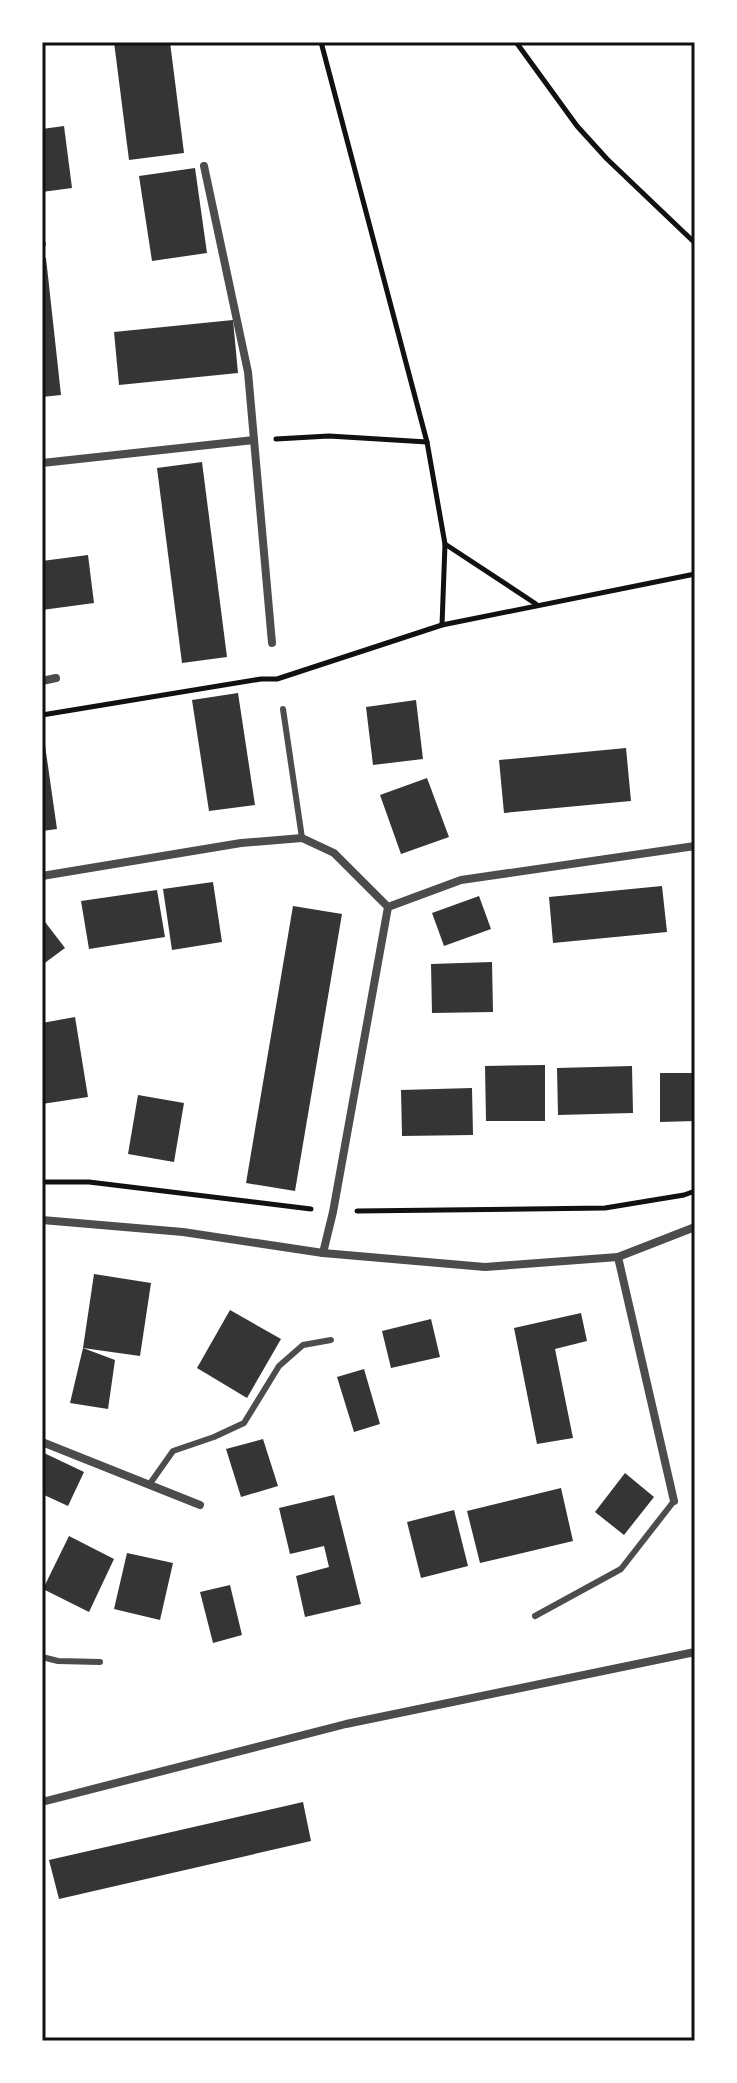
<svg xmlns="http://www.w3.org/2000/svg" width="737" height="2083" font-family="'PT Sans Narrow',sans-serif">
	<rect width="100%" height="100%" fill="#fff"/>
	<g fill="#353535">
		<polygon points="114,42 170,42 184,153 129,160"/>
		<polygon points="64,126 72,188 42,192 42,129"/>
		<polygon points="195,168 207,253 152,261 139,176"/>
		<polygon points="42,258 46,258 61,395 42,397"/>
		<polygon points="233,320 238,373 119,385 114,332"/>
		<polygon points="202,462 227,657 182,663 157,468"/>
		<polygon points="88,555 94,603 42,610 42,561"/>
		<polygon points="238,693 255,805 209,811 192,700"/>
		<polygon points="416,700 423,759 373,765 366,707"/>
		<polygon points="42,738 44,738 57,829 42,831"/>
		<polygon points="626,748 631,801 504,813 499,760"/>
		<polygon points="427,778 449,837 401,854 380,795"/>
		<polygon points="213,882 222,942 172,950 163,889"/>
		<polygon points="662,886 667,932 553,943 549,897"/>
		<polygon points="157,890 165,937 89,949 81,901"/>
		<polygon points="479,896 491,929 444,946 432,913"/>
		<polygon points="293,906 342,914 295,1191 246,1183"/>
		<polygon points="42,918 65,948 42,965"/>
		<polygon points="492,962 493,1012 432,1013 431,964"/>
		<polygon points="75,1017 88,1097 42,1104 42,1023"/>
		<polygon points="545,1065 545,1121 486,1121 485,1066"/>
		<polygon points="632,1066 633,1113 558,1115 557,1068"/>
		<polygon points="660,1073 694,1073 695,1121 660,1122"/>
		<polygon points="472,1088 473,1135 402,1136 401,1090"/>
		<polygon points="138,1095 184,1103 174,1162 128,1154"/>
		<polygon points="94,1274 151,1283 140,1356 83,1348"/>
		<polygon points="230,1310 281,1339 247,1398 197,1368"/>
		<polygon points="581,1313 587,1341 555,1349 573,1438 537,1444 514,1328"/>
		<polygon points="431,1319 440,1357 391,1368 382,1331"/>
		<polygon points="83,1348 115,1360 108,1409 70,1403"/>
		<polygon points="364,1369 380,1424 354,1432 337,1377"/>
		<polygon points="263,1439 278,1486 241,1497 226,1449"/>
		<polygon points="42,1452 84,1472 68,1506 42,1494"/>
		<polygon points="625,1473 654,1497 624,1535 595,1512"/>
		<polygon points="561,1488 573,1541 480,1563 467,1511"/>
		<polygon points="334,1495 361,1604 305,1617 296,1576 329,1567 324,1546 290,1554 279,1508"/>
		<polygon points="454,1510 468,1566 421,1578 407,1522"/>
		<polygon points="69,1536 114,1559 89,1612 43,1589"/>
		<polygon points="127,1553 173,1563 160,1620 114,1609"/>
		<polygon points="230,1585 242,1635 213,1643 200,1592"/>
		<polygon points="303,1802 311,1841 59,1899 49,1860"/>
	</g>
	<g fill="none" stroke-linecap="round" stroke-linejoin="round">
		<g stroke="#111" stroke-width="5">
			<polyline points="321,42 427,442 445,544 442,625"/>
			<polyline points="516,42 577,126 607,159 695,243"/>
			<polyline points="276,439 329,436 427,442"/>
			<polyline points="445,544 536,604"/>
			<polyline points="42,715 261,679 277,679 442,625 695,574"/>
			<polyline points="42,1182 89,1182 311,1209"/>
			<polyline points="357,1211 605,1208 684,1195 695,1191"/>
		</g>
		<g stroke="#4c4c4c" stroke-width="6">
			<polyline points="42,244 43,244"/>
			<polyline points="283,709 302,838"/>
			<polyline points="149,1485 173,1451 214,1437 244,1423 279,1366 303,1345 331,1340"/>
			<polyline points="535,1616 621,1569 674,1501"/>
			<polyline points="42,1657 58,1661 100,1662"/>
		</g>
		<g stroke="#4c4c4c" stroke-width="8">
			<polyline points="204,166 248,372 272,643"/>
			<polyline points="42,463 254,440"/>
			<polyline points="42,681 56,678"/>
			<polyline points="42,876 241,843 302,838 334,853 388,907 333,1212 323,1253"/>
			<polyline points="388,907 461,880 695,846"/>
			<polyline points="42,1220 183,1232 323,1253 485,1267 618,1257 695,1227"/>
			<polyline points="618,1257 674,1501"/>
			<polyline points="42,1442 200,1505"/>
			<polyline points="42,1802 346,1724 695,1652"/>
		</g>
	</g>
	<rect width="737" height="2083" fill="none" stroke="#ffffff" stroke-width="88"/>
	<rect x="44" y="44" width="649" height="1995" fill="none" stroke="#111" stroke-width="3"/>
</svg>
